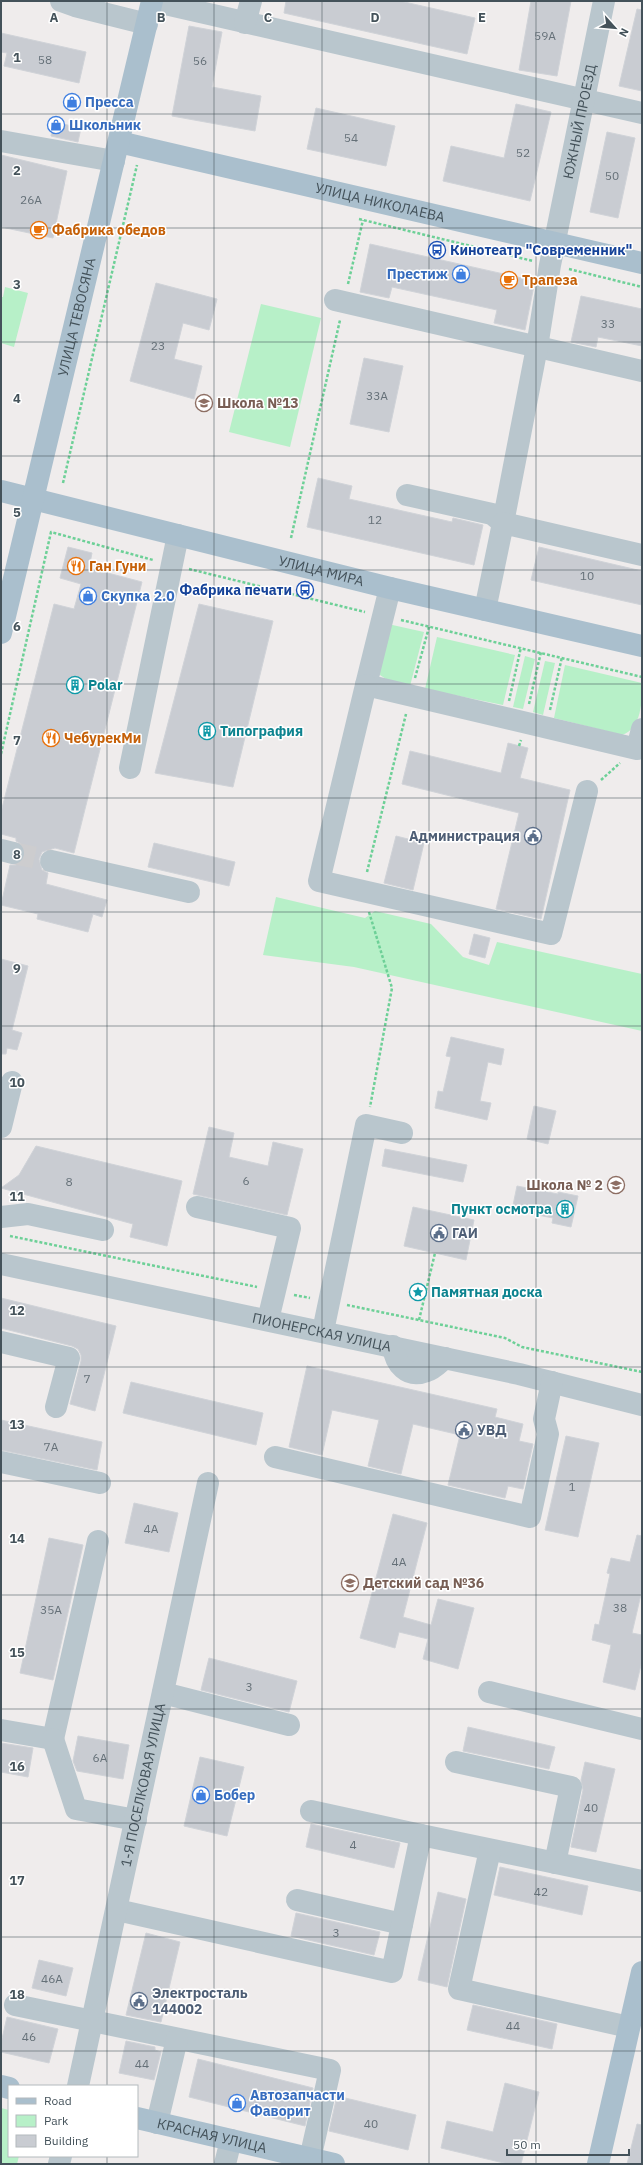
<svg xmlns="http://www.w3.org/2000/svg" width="643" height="2165" font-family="'IBM Plex Sans',sans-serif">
	<rect width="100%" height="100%" fill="#efecec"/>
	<g fill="#b7f0c8">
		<polygon points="5,287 28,293 14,347 1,343 1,297 3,297"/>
		<polygon points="261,304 321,318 290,447 229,432"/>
		<polygon points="388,624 424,632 410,686 389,681 380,675 379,667"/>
		<polygon points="437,637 515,655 503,705 425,689"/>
		<polygon points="525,656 535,659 523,709 513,707"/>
		<polygon points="545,661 555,663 543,715 533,712"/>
		<path d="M565,665L642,683C642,701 642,728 622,735L554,718Z"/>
		<polygon points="276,897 365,918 375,911 431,924 463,957 489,965 497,942 642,974 642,1031 354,967 263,955"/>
		<polygon points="1,2108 9,2110 9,2156 19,2156 17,2164 1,2164"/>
	</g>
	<g fill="#c9ccd2" stroke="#d0d3d8">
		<polygon points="286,1 400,1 475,18 467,54 284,13"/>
		<polygon points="531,1 571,1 557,76 519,70"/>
		<polygon points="637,9 642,10 642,91 619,86"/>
		<polygon points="189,26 222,32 212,87 261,96 255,131 172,116"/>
		<polygon points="1,33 86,52 79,83 4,66 7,53 1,52"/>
		<polygon points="516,104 551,112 530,201 443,181 451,146 504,158"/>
		<polygon points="316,108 395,126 386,166 307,149"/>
		<polygon points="54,122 81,128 78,142 51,136"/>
		<polygon points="607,132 635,138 618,218 590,212"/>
		<polygon points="1,155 67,171 53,238 1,227"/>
		<polygon points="370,244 535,281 525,330 494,323 497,310 392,287 389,298 360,292"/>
		<polygon points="156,283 217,299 209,330 183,323 174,359 202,366 194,399 130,381"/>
		<polygon points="581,296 642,309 642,346 598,337 596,347 571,342"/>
		<polygon points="364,358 403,366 389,432 350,424"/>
		<polygon points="318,478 352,486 349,499 452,522 453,518 483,525 474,565 307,527"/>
		<polygon points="68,547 92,553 89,568 142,582 74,853 55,848 42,852 39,859 42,870 48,873 46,884 107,900 102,917 93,914 88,932 37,919 38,914 1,905 10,865 16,865 22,862 25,856 25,849 21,844 16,841 16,838 1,834 1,812 54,604 74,609 81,584 60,578"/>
		<polygon points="539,547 642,571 642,605 531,580"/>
		<polygon points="199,604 273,621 233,787 155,773"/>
		<polygon points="508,743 528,748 520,778 570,790 541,919 496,909 519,813 402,784 410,751 501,773"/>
		<polygon points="396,836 424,843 413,890 384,883"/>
		<polygon points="154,843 235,862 229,886 148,867"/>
		<polygon points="474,934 490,938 485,958 469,954"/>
		<polygon points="1,959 28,966 12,1030 22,1033 17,1050 7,1048 6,1054 1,1054"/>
		<polygon points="451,1037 504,1049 501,1065 488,1062 480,1101 491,1103 487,1120 435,1108 438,1091 443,1092 451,1057 446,1056"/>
		<polygon points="534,1106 556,1111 548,1144 527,1139"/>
		<polygon points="209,1127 234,1133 229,1157 268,1166 273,1142 303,1149 287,1215 193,1194"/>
		<polygon points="36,1146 182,1181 167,1246 130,1237 133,1224 1,1188 19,1175"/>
		<polygon points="385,1149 467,1165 463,1182 382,1166"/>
		<polygon points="517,1186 558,1194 558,1192 578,1196 571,1227 552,1223 553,1218 512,1210"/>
		<polygon points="413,1207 474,1220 466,1260 404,1246"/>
		<polygon points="1,1298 116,1326 95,1411 70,1404 81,1361 81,1355 78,1349 72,1346 1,1328"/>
		<polygon points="307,1366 497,1409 495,1417 523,1424 519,1441 533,1444 523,1489 508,1486 505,1498 448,1485 460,1435 413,1424 401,1474 368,1466 379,1420 332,1410 322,1455 289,1447"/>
		<polygon points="131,1382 263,1413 256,1445 123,1413"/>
		<polygon points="1,1420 102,1442 97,1470 1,1450"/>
		<polygon points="566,1436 599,1443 578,1537 545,1530"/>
		<polygon points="134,1503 178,1513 169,1552 125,1543"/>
		<polygon points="393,1514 427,1523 403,1617 431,1625 438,1599 474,1608 458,1669 423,1659 428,1639 399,1632 395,1648 360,1638"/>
		<polygon points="637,1535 642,1536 642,1590 632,1633 642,1635 642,1661 635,1690 603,1682 611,1645 592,1640 595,1624 599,1625 610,1574 607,1573 611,1558 630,1562"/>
		<polygon points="49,1538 83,1545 53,1680 20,1673"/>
		<polygon points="209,1658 297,1681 289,1712 201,1690"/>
		<polygon points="468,1727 555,1747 549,1769 463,1751"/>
		<polygon points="78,1736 129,1745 123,1779 77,1771 73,1761"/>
		<polygon points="1,1743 33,1748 28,1777 1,1772"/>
		<polygon points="200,1757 244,1767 227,1836 184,1826"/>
		<polygon points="585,1762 615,1769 596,1852 571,1847 583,1790 581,1780"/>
		<polygon points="311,1824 400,1843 394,1868 306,1847"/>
		<polygon points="500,1867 588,1886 582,1915 494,1895"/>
		<polygon points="438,1892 466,1899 447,1987 418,1980"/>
		<polygon points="296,1913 380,1932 374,1955 291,1936"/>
		<polygon points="146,1933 180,1942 161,2022 126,2015"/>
		<polygon points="39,1960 73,1968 66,1996 32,1988"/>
		<polygon points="473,2005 557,2024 552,2049 467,2030"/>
		<polygon points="7,2017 58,2029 49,2063 1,2052 1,2043"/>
		<polygon points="126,2041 155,2047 155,2050 161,2052 154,2080 119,2073"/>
		<polygon points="198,2059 313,2088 305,2126 189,2097"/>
		<polygon points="505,2083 539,2092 521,2164 508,2164 441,2148 447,2121 493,2132"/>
		<polygon points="337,2096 416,2115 408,2150 329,2131"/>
		<polygon points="637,2124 642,2125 642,2164 627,2164"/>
	</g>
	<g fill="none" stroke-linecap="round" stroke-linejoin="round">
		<polyline stroke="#cdcdcf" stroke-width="22" stroke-dasharray="22 11" stroke-linecap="butt" points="13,853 51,861"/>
		<g stroke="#6dd097" stroke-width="2.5" stroke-dasharray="3 2" stroke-linecap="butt">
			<polyline points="359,219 533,261"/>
			<polyline points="569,269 642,287"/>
			<polyline points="348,284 363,220"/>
			<polyline points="63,483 137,165"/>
			<polyline points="291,538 340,320"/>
			<polyline points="189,569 365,612"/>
			<polyline points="401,620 642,677"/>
			<polyline points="415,678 429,627"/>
			<polyline points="509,701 521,647"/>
			<polyline points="529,704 541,652"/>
			<polyline points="550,710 562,657"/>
			<polyline points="519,746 521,740"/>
			<polyline points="1,754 51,532 153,560"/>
			<polyline points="601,780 620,763"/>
			<polyline points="367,872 406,714"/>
			<polyline points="369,912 392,988 370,1107"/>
			<polyline points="10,1236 257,1287"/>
			<polyline points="294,1295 310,1298"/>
			<polyline points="347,1305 505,1338 522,1347 642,1372"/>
			<polyline points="419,1320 435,1253"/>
		</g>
		<g stroke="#b9c6cd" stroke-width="22">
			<polyline points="61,1 75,6 147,24"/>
			<polyline points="152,1 642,113"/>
			<polyline points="245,23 251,1"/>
			<polyline points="1,141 114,161"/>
			<polyline points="335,300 642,371"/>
			<path id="s1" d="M407,495L492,514L503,523L537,347L550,265L604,1"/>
			<polyline points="390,588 366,685 637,749 642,729"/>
			<polyline points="485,610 503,523 642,555"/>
			<polyline points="366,685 319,881 551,934 587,791"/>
			<polyline points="130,768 178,535"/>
			<polyline points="1,850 13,853"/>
			<polyline points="51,861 189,892"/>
			<polyline points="1,1127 12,1082"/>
			<polyline points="197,1207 290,1228 268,1320"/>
			<polyline points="1,1217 28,1214 103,1230"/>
			<path id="s2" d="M1,1264L519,1374L642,1405"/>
			<polyline points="323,1331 366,1125 402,1133"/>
			<polyline points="1,1342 69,1358 56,1407"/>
			<path d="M393,1346C395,1364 407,1379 427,1371C434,1369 440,1362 445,1358"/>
			<polyline points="275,1457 530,1517 548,1434 544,1419 552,1382"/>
			<polyline points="1,1462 100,1483"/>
			<polyline points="489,1692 642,1729"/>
			<polyline points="163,1693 289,1725"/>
			<polyline points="1,1730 53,1739 98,1541"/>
			<polyline points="53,1739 76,1809 136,1820"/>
			<polyline points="456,1762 571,1787 555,1863"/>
			<polyline points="421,1835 642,1881"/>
			<polyline points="490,1850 459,1989 629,2027"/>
			<polyline points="297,1900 402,1924"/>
			<polyline points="117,1910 392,1972 421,1835 311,1811"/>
			<polyline points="15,2005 330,2070 310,2159"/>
			<path id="s3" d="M78,2086L208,1483"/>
			<polyline points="157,2123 177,2039"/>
			<polyline points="59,2164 61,2156"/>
			<polyline points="225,2164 231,2140"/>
		</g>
		<g stroke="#aabfcd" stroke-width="22">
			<path id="s4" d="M119,142L642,263"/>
			<path id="s5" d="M1,491L390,588L642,646"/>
			<path id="s6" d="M1,633L152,1"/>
			<polyline points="1,2086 9,2088"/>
			<path id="s7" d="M137,2118L334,2164"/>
			<polyline points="598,2164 642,1972"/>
		</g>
	</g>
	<path fill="none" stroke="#44525a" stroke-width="1" stroke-opacity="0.55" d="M107,1V2086M214,1V2164M322,1V2164M429,1V2164M536,1V2164M1,114H642M1,228H642M1,342H642M1,456H642M1,570H642M1,684H642M1,798H642M1,912H642M1,1026H642M1,1139H642M1,1253H642M1,1367H642M1,1481H642M1,1595H642M1,1709H642M1,1823H642M1,1937H642M1,2051H642M107,2156V2164"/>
	<defs>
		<g id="shop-ring" transform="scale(0.9)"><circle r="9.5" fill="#fff" stroke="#3f7fe0" stroke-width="1.5"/><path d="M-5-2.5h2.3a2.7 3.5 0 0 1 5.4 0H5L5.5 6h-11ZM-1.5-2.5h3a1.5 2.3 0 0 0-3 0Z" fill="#3f7fe0"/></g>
		<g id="cafe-ring" transform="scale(0.9)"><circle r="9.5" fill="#fff" stroke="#e8710a" stroke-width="1.5"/><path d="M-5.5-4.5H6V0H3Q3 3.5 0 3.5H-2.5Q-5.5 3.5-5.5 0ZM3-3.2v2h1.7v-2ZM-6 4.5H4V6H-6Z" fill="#e8710a"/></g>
		<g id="bus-ring" transform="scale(0.9)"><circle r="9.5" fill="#fff" stroke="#1a4fb4" stroke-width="1.5"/><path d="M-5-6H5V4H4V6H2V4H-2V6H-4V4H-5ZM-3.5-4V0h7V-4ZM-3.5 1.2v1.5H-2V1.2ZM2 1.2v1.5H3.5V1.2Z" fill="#1a4fb4"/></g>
		<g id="school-ring" transform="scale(0.9)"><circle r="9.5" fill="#fff" stroke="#8d6e63" stroke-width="1.5"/><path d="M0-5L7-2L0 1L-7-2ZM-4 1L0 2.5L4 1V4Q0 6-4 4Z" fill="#8d6e63"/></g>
		<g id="restaurant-ring" transform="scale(0.9)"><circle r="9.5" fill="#fff" stroke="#e8710a" stroke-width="1.5"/><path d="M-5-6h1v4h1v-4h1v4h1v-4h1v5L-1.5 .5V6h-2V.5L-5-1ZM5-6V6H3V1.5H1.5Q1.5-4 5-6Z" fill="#e8710a"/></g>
		<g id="building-ring" transform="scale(0.9)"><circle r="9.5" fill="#fff" stroke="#0f9aa8" stroke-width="1.5"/><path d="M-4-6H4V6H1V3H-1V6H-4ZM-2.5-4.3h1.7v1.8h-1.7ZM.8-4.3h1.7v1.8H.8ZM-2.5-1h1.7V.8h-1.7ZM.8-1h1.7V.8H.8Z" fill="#0f9aa8"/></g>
		<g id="civic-ring" transform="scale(0.9)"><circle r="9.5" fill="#fff" stroke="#5c6f8a" stroke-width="1.5"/><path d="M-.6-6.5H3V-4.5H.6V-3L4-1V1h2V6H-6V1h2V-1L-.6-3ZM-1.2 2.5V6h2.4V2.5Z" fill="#5c6f8a"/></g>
		<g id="sight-ring" transform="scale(0.9)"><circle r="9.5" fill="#fff" stroke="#0f9aa8" stroke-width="1.5"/><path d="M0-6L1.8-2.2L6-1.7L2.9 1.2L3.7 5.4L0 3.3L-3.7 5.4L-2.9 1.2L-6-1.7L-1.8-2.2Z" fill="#0f9aa8"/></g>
	</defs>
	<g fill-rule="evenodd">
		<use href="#shop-ring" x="72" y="102"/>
		<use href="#shop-ring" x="56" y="125"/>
		<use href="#cafe-ring" x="39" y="230"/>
		<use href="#bus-ring" x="437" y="250"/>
		<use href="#shop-ring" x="461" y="274"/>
		<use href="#cafe-ring" x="509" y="280"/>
		<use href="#school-ring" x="204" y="403"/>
		<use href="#restaurant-ring" x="76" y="566"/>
		<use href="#bus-ring" x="305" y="590"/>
		<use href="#shop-ring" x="88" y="596"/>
		<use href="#building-ring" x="75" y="685"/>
		<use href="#building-ring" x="207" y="731"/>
		<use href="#restaurant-ring" x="51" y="738"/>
		<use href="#civic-ring" x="533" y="836"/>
		<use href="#school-ring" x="616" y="1185"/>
		<use href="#building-ring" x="565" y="1209"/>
		<use href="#civic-ring" x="439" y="1233"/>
		<use href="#sight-ring" x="418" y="1292"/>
		<use href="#civic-ring" x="464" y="1430"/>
		<use href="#school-ring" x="350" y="1583"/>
		<use href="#shop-ring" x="201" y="1795"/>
		<use href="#civic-ring" x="139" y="2001"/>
		<use href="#shop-ring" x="237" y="2103"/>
	</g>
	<g text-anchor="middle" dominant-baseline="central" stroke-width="3" stroke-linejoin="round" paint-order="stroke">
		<g font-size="12" fill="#657078">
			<text x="545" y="35">59А</text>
			<text x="45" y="59">58</text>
			<text x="200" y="60">56</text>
			<text x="351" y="137">54</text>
			<text x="523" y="152">52</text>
			<text x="612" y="175">50</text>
			<text x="31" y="199">26А</text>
			<text x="608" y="323">33</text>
			<text x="158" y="345">23</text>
			<text x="377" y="395">33А</text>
			<text x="375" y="519">12</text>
			<text x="587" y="575">10</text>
			<text x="246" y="1180">6</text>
			<text x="69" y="1181">8</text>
			<text x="87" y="1378">7</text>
			<text x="51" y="1446">7А</text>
			<text x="572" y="1486">1</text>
			<text x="151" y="1528">4А</text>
			<text x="399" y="1561">4А</text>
			<text x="620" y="1607">38</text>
			<text x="51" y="1609">35А</text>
			<text x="249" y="1686">3</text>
			<text x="100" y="1757">6А</text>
			<text x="591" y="1807">40</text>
			<text x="353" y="1844">4</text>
			<text x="541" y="1891">42</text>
			<text x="336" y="1932">3</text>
			<text x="52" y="1978">46А</text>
			<text x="513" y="2025">44</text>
			<text x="29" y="2036">46</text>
			<text x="142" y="2063">44</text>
			<text x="371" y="2123">40</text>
		</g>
		<g font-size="14" font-weight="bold" fill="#366cbe" stroke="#fff" text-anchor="start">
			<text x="85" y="102">Пресса</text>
			<text x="69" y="125">Школьник</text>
			<text x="448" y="274" text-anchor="end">Престиж</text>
			<text x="101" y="596">Скупка 2.0</text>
			<text x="214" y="1795">Бобер</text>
			<text x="250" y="2095">Автозапчасти<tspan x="250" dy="16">Фаворит</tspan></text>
		</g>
		<g font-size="14" fill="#44525a" stroke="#fff">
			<text stroke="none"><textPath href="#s1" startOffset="510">ЮЖНЫЙ ПРОЕЗД</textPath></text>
			<text stroke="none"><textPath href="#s4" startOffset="268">УЛИЦА НИКОЛАЕВА</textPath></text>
			<text stroke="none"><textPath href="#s6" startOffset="325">УЛИЦА ТЕВОСЯНА</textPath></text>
			<text stroke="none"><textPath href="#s5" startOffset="330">УЛИЦА МИРА</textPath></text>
			<text stroke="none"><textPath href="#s2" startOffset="328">ПИОНЕРСКАЯ УЛИЦА</textPath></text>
			<text stroke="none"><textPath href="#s3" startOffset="308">1-Я ПОСЕЛКОВАЯ УЛИЦА</textPath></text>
			<text stroke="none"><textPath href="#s7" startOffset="77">КРАСНАЯ УЛИЦА</textPath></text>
		</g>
		<g font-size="14" font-weight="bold" fill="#c56008" stroke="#fff" text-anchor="start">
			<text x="52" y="230">Фабрика обедов</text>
			<text x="522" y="280">Трапеза</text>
			<text x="89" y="566">Ган Гуни</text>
			<text x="64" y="738">ЧебурекМи</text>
		</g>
		<g font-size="14" font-weight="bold" fill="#164399" stroke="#fff" text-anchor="start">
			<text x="450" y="250">Кинотеатр "Современник"</text>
			<text x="292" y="590" text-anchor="end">Фабрика печати</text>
		</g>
		<g font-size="14" font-weight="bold" fill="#785e54" stroke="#fff" text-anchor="start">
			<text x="217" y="403">Школа №13</text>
			<text x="603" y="1185" text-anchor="end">Школа № 2</text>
			<text x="363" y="1583">Детский сад №36</text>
		</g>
		<g font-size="14" font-weight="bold" fill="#0d838f" stroke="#fff" text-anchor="start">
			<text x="88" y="685">Polar</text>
			<text x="220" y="731">Типография</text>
			<text x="552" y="1209" text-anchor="end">Пункт осмотра</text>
			<text x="431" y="1292">Памятная доска</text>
		</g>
		<g font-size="14" font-weight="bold" fill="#4e5e75" stroke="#fff" text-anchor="start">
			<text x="520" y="836" text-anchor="end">Администрация</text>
			<text x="452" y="1233">ГАИ</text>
			<text x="477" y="1430">УВД</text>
			<text x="152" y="1993">Электросталь<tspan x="152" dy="16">144002</tspan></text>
		</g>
	</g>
	<g font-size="13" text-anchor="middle" font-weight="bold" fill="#44525a" stroke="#fff" stroke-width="3" stroke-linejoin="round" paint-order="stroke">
		<text x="54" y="22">A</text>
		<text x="161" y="22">B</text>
		<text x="268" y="22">C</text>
		<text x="375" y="22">D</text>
		<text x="482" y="22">E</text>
		<text x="17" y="62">1</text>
		<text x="17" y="175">2</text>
		<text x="17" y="289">3</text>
		<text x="17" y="403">4</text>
		<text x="17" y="517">5</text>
		<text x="17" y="631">6</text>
		<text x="17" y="745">7</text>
		<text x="17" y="859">8</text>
		<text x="17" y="973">9</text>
		<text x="17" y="1087">10</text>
		<text x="17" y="1201">11</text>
		<text x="17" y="1315">12</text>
		<text x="17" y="1429">13</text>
		<text x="17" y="1543">14</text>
		<text x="17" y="1657">15</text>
		<text x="17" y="1771">16</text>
		<text x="17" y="1885">17</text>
		<text x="17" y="1999">18</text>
	</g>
	<rect width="643" height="2165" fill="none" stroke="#44525a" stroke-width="4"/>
	<rect x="8" y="2085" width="130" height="72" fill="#ffffff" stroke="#b4babd"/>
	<rect x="16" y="2098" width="20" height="6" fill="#aabfcd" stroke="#b4babd"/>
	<text x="44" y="2105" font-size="12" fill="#44525a">Road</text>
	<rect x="16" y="2115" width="20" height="12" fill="#b7f0c8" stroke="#b4babd"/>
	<text x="44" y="2125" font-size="12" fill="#44525a">Park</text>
	<rect x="16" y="2135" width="20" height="12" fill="#c9ccd2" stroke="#b4babd"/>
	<text x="44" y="2145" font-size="12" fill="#44525a">Building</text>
	<g transform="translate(615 28) rotate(117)" stroke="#ffffff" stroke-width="3" paint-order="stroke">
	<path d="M0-3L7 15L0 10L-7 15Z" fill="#44525a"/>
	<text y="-6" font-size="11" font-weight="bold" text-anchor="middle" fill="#44525a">N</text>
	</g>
	<path d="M507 2149v6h122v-6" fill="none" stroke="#44525a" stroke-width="2"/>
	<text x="513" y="2149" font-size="12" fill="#44525a" stroke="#ffffff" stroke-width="3" paint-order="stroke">50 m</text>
</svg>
